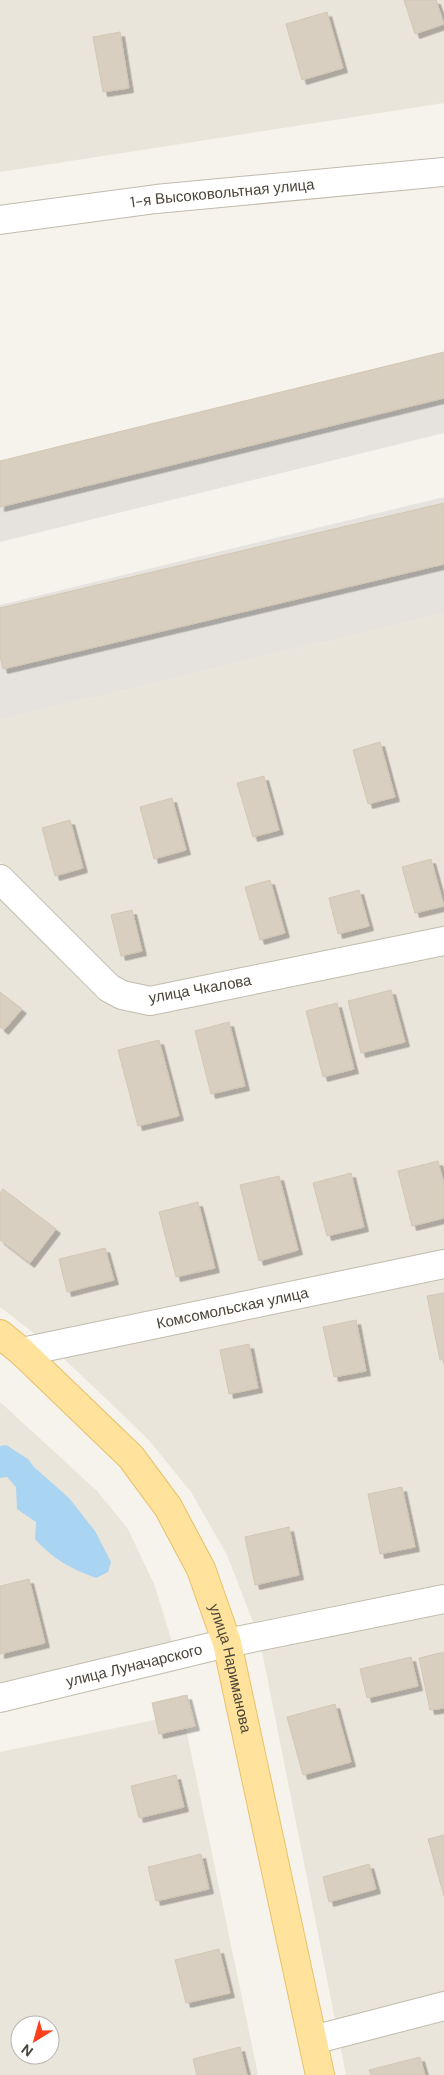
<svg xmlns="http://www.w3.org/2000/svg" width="444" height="2075" font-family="'DM Sans',sans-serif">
	<defs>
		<filter id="shadow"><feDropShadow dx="4.5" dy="4.5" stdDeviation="0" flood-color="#0004"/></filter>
	</defs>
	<rect width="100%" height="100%" fill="#f6f3ec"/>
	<g fill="#eae5da" fill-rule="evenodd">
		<polygon points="0,0 444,0 444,103 0,172"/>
		<polygon points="444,613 444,933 149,994 100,973 0,862 0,720"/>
		<polygon points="0,893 105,994 444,948 444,1254 40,1338 0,1307"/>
		<polygon points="444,1273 444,1584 253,1622 227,1555 191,1492 147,1438 59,1354"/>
		<polygon points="0,1402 97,1491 128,1529 154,1584 174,1648 0,1687"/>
		<polygon points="444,1609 444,2075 346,2075 261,1646"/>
		<path d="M183,1714L258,2075H0V1752ZM20,2025H50V2055H20Z"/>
	</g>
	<g fill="#e6e2dd">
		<polygon points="444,352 444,433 0,542 0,461"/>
		<polygon points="444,497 444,613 0,720 0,605"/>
	</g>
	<path fill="#a9d4f2" d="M6,1445L28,1459L34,1467L69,1498L95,1531L111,1562L108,1572L96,1578C70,1568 54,1560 35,1539L36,1522L17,1509L16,1487L7,1477L0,1478V1446Z"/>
	<g fill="#d8cfc1" stroke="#d3c7b4" filter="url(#shadow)">
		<polygon points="404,0 436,0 444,24 415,34"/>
		<polygon points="327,12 343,68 302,80 286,24"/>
		<polygon points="120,32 129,88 103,92 93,37"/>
		<polygon points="444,352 444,398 0,507 0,461"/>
		<polygon points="444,503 444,564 3,669 0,656 0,608"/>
		<polygon points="380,742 395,797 368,804 353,750"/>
		<polygon points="264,776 279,830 253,837 237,783"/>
		<polygon points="172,798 186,850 154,859 140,807"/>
		<polygon points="70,820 83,868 55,876 42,828"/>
		<polygon points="431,859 444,906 415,913 402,867"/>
		<polygon points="270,880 285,933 260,940 245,887"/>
		<polygon points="359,890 369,926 338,934 329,898"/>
		<polygon points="132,910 142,951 121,956 111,915"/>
		<polygon points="391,990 405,1042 361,1053 348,1001"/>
		<polygon points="0,992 22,1009 4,1030 0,1027"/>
		<polygon points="337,1003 354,1069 323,1077 306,1011"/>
		<polygon points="229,1022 245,1086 211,1094 195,1031"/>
		<polygon points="159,1040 179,1116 138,1126 118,1050"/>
		<polygon points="438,1161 444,1184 444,1218 412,1226 398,1171"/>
		<polygon points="351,1173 364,1227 327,1236 313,1183"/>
		<polygon points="279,1176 298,1250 259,1261 240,1185"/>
		<polygon points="3,1189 56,1229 30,1263 0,1240 0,1193"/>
		<polygon points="198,1202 215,1268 176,1277 159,1212"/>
		<polygon points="105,1248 114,1280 67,1292 59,1259"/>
		<polygon points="444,1293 444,1359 440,1360 427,1296"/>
		<polygon points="356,1320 366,1371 334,1377 323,1327"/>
		<polygon points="249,1344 258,1388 229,1394 220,1350"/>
		<polygon points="402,1487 415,1547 380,1554 368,1494"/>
		<polygon points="289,1527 299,1575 255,1585 245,1537"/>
		<polygon points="29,1579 45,1643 0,1654 0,1586"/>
		<polygon points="444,1652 444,1708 430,1710 419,1658"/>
		<polygon points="411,1657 418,1686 367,1698 360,1669"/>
		<polygon points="187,1695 195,1726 159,1734 152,1703"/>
		<polygon points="335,1704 351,1762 303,1775 287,1717"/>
		<polygon points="176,1775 184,1807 139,1818 131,1786"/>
		<polygon points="444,1835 444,1896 428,1839"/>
		<polygon points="201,1854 209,1889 156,1901 148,1867"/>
		<polygon points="369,1864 376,1889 329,1902 323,1877"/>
		<polygon points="219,1949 230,1993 186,2003 175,1960"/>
		<polygon points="240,2047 247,2075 197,2075 193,2059"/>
		<polygon points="420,2057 425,2075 371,2075 369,2070"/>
	</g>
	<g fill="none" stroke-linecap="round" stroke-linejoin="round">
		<g stroke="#c2bbae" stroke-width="30">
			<g id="minor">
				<path id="s1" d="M0,220L156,199L444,172"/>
				<polyline points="0,879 109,988 122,995 150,1001 444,941"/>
				<path id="s2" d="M22,1352L444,1264"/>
				<path id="s3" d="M0,1698L227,1643L444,1599"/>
				<polyline points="313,2040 444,2006"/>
			</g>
		</g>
		<g stroke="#e6c16a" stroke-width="30">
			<g id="major">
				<path id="s4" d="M0,1334L22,1352L131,1457L168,1507L201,1569L227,1643L320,2075"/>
			</g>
		</g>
		<use href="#minor" stroke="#fff" stroke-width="28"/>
		<use href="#major" stroke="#ffe39c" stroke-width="28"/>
	</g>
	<g text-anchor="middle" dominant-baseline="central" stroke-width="4.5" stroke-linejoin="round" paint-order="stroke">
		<g font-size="15" fill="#4b4439" stroke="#fff">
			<text stroke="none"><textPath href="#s1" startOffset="224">1-я Высоковольтная улица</textPath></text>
			<text transform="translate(200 989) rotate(-10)">улица Чкалова</text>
			<text stroke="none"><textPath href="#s2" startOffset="215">Комсомольская улица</textPath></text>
			<text stroke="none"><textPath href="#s3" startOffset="138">улица Луначарского</textPath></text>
			<text stroke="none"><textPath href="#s4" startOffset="416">улица Нариманова</textPath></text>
		</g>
	</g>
	<g transform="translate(35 2040) rotate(217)"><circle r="24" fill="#ffffff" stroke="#b7b4b0"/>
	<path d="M0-4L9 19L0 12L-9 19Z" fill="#fc3f1d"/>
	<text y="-8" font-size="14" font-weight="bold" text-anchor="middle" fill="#4b4439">N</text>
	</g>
</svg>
